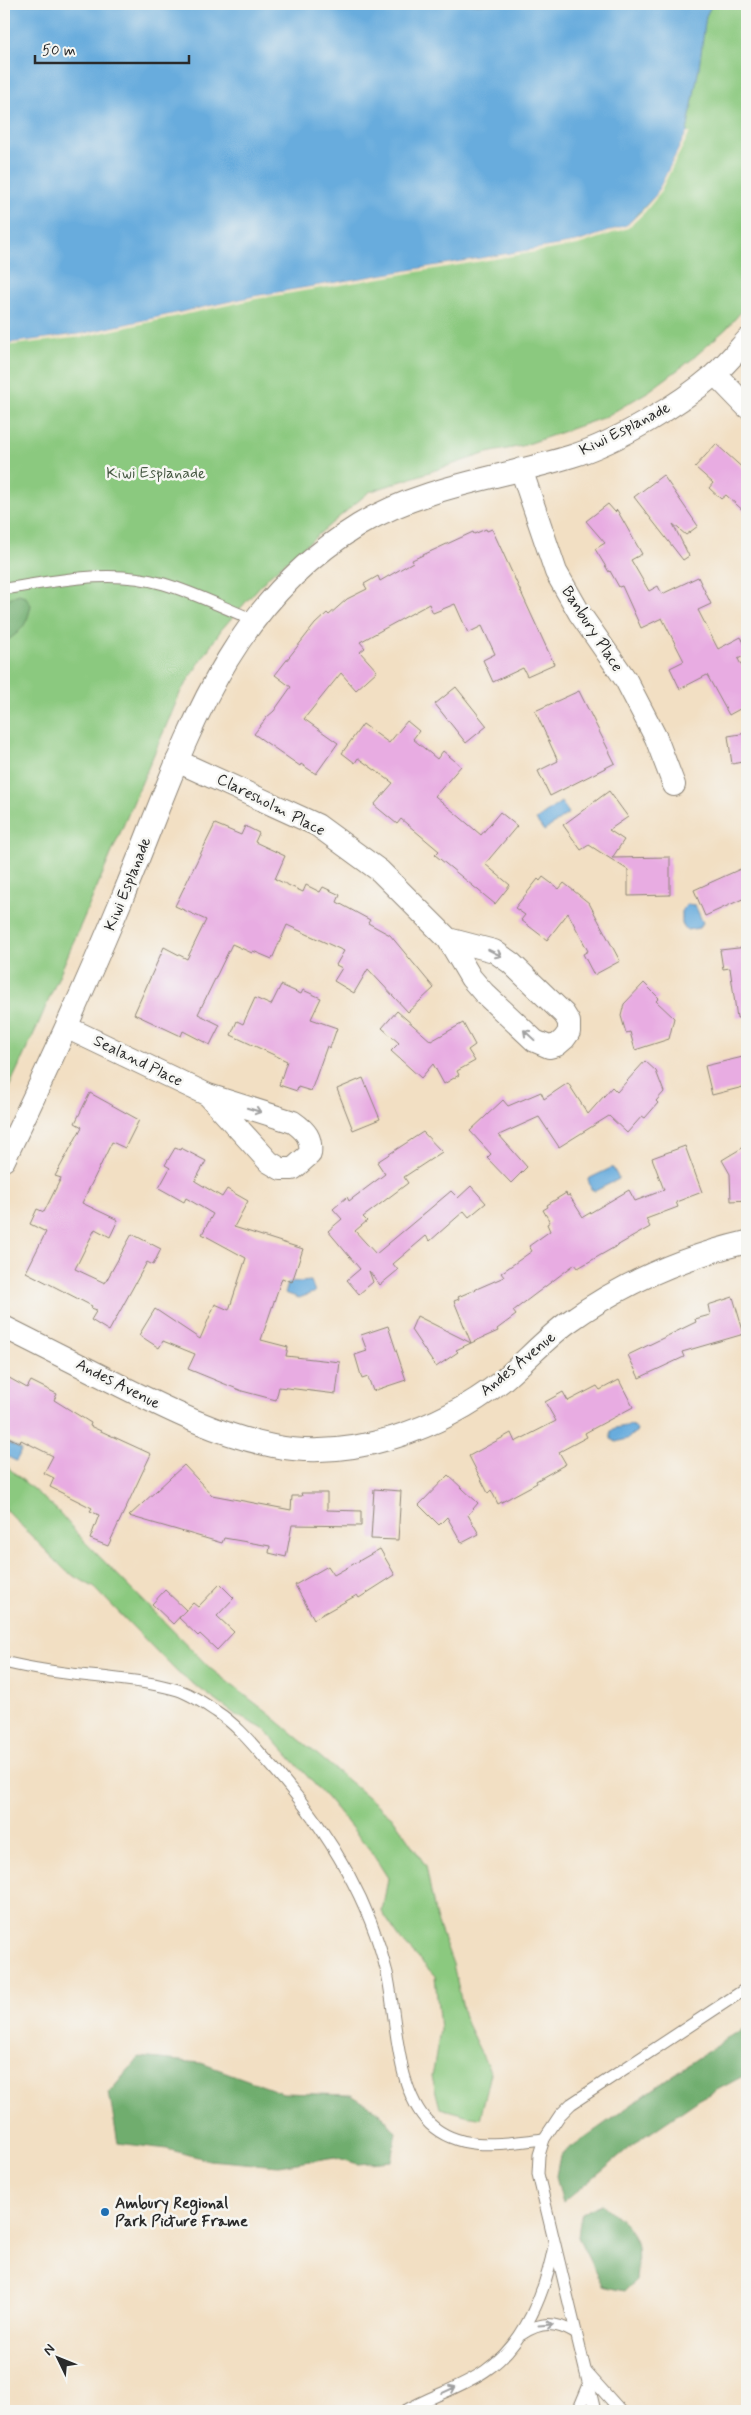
<svg xmlns="http://www.w3.org/2000/svg" width="751" height="2415" font-family="Mynerve,sans-serif">
	<rect width="100%" height="100%" fill="#f6f6f2"/>
	<filter id="ink" filterUnits="userSpaceOnUse"><feTurbulence type="fractalNoise" baseFrequency=".02" numOctaves="2"/><feDisplacementMap in="SourceGraphic" scale="10" xChannelSelector="R" yChannelSelector="G"/><feConvolveMatrix kernelMatrix="1 2 1 2 8 2 1 2 1" color-interpolation-filters="sRGB"/></filter>
	<filter id="wash" filterUnits="userSpaceOnUse"><feTurbulence type="fractalNoise" baseFrequency=".0096" numOctaves="4" result="noise"/><feDisplacementMap in="SourceGraphic" scale="20" xChannelSelector="R" yChannelSelector="G"/><feGaussianBlur stdDeviation="1.12" result="paint"/><feColorMatrix in="noise" values="0 0 0 0 0 0 0 0 0 0 0 0 0 0 0 0 0 1.4 0 .05"/><feComposite in="paint" operator="in"/></filter>
	<g filter="url(#wash)">
		<rect width="100%" height="100%" fill="#f2dfc3"/>
		<g fill="#8bc97f" stroke="#5b7a55">
			<polygon points="4,4 747,4 747,305 727,328 691,360 649,391 605,417 522,446 487,453 369,492 269,576 221,630 181,691 37,1027 4,1098"/>
			<polygon points="4,1464 58,1511 83,1540 211,1669 268,1713 394,1819 426,1866 436,1918 453,1964 466,2022 491,2073 480,2119 440,2108 432,2077 440,2030 435,1976 401,1940 382,1912 388,1878 370,1850 328,1799 264,1729 236,1715 178,1673 95,1588 66,1571 4,1508"/>
		</g>
		<g fill="#70ad6e" stroke="#4e6c4c">
			<path d="M19,594L25,596L31,605C27,626 21,631 4,643V612L9,598Z"/>
			<polygon points="747,2026 747,2074 700,2099 631,2146 563,2203 556,2176 560,2155 699,2057"/>
			<polygon points="139,2057 201,2063 283,2093 351,2095 379,2112 396,2132 391,2161 358,2164 335,2157 278,2166 209,2160 167,2149 118,2143 109,2093"/>
			<path d="M602,2204C636,2233 641,2235 636,2280L625,2291L602,2286L578,2237L581,2213Z"/>
		</g>
		<g fill="#68acdd" stroke="#4a6c84">
			<polygon points="4,4 712,4 706,16 699,68 687,132 656,195 627,225 578,242 256,296 81,334 4,344"/>
			<polygon points="561,802 569,813 544,831 536,820"/>
			<polygon points="687,904 695,905 703,923 699,928 687,930 682,924 682,911"/>
			<polygon points="611,1168 613,1168 619,1179 595,1191 591,1189 588,1179"/>
			<polygon points="311,1281 315,1292 299,1298 285,1293 288,1283"/>
			<polygon points="631,1425 636,1428 637,1431 627,1439 616,1442 611,1439 611,1431 615,1428"/>
			<polygon points="4,1441 22,1450 16,1461 4,1455"/>
		</g>
		<polygon fill="#f2dfc3" points="687,132 690,132 658,196 644,213 628,228 578,245 256,299 82,337 4,346 4,344 81,334 256,296 578,242 627,225 642,211 656,195"/>
		<g id="blocks">
			<g fill="#e8ace2">
				<polygon points="716,444 747,472 747,514 726,495 721,499 709,488 713,483 695,467"/>
				<polygon points="663,475 698,526 686,535 673,524 689,556 683,560 634,497"/>
				<polygon points="608,504 615,512 617,510 642,554 631,560 649,591 658,586 662,594 698,577 711,604 698,610 718,649 741,637 747,649 747,654 738,659 747,676 747,705 729,715 707,675 680,689 670,668 684,661 662,618 641,628 622,586 619,587 610,571 609,572 595,549 605,543 586,521"/>
				<polygon points="486,529 487,531 492,529 554,664 527,676 523,668 493,682 483,660 495,654 482,626 468,633 455,604 433,613 429,604 360,642 365,648 360,652 377,671 356,690 341,673 304,719 338,743 316,774 301,764 300,766 254,734 267,717 274,711 291,687 275,675 315,624 327,613 329,615 347,599 367,589 364,584 378,576 380,581 413,562 412,560 473,532 474,534"/>
				<polygon points="456,687 487,726 466,743 435,704"/>
				<polygon points="579,691 615,763 550,796 538,771 558,761 535,711"/>
				<polygon points="407,721 419,731 413,739 437,759 443,751 461,766 435,796 481,835 500,812 517,826 485,864 510,885 495,904 435,855 439,851 401,819 397,824 374,805 393,783 358,758 355,763 342,753 363,724 389,743"/>
				<polygon points="747,733 747,761 732,764 728,736"/>
				<polygon points="609,791 628,817 609,830 624,840 612,858 670,857 670,895 628,896 628,870 589,845 581,850 563,825"/>
				<polygon points="215,824 241,835 245,826 259,833 255,842 285,856 275,879 303,892 306,885 320,892 323,887 340,895 337,902 370,920 368,923 390,935 434,988 408,1012 368,969 354,993 334,981 342,968 336,965 344,951 287,925 272,959 253,951 252,953 232,944 198,1014 220,1025 210,1045 183,1031 181,1036 134,1014 164,947 187,959 206,920 175,906"/>
				<polygon points="747,866 747,897 705,916 694,890"/>
				<polygon points="543,877 559,889 564,883 589,903 620,961 594,975 583,954 588,951 568,913 547,940 521,920 525,915 515,908 538,879 540,881"/>
				<polygon points="747,947 747,1017 737,1018 730,968 723,969 720,950"/>
				<polygon points="644,983 659,998 656,1001 674,1018 669,1039 635,1050 630,1032 626,1033 621,1016 624,1004"/>
				<polygon points="281,985 301,994 303,990 321,998 311,1019 337,1028 330,1048 327,1046 311,1091 298,1087 297,1091 279,1085 287,1061 231,1035 237,1021 243,1024 255,998 271,1005"/>
				<polygon points="397,1011 431,1041 463,1023 475,1045 468,1050 475,1061 457,1071 459,1075 444,1084 433,1064 421,1078 391,1051 399,1043 382,1028"/>
				<polygon points="747,1056 747,1086 712,1095 705,1066"/>
				<polygon points="645,1061 656,1071 664,1092 656,1101 658,1103 645,1118 642,1116 627,1133 609,1116 559,1147 539,1117 499,1135 527,1167 511,1183 487,1158 491,1154 470,1131 503,1100 508,1106 541,1092 544,1099 568,1083 588,1114 612,1087 617,1092"/>
				<polygon points="363,1078 380,1119 353,1130 337,1089"/>
				<polygon points="90,1093 139,1120 125,1148 112,1142 82,1203 118,1220 110,1237 95,1229 75,1269 105,1283 132,1234 161,1249 153,1265 147,1262 109,1331 91,1320 97,1310 91,1308 92,1306 26,1272 46,1232 30,1224 37,1209 44,1212 61,1178 55,1176 82,1127 75,1123"/>
				<polygon points="423,1132 442,1152 404,1177 408,1183 363,1217 367,1221 355,1231 376,1254 451,1191 458,1198 471,1186 486,1203 469,1217 464,1211 430,1241 426,1236 393,1264 398,1270 380,1285 369,1271 373,1282 359,1294 347,1280 360,1269 328,1231 342,1219 333,1209 347,1197 349,1201 385,1174 377,1162"/>
				<polygon points="747,1145 747,1200 731,1201 730,1174 722,1160"/>
				<polygon points="685,1146 702,1192 676,1202 678,1207 646,1219 650,1227 578,1268 575,1264 513,1311 516,1315 497,1329 498,1331 471,1343 454,1301 459,1299 458,1297 504,1277 501,1273 532,1251 529,1246 550,1231 547,1224 550,1222 543,1210 548,1207 547,1205 566,1193 567,1196 569,1195 583,1217 629,1190 635,1201 664,1190 652,1158"/>
				<polygon points="175,1148 180,1150 181,1148 206,1161 195,1181 222,1197 227,1189 248,1201 234,1227 303,1249 292,1282 282,1278 261,1340 288,1347 286,1356 340,1362 336,1394 279,1387 276,1400 242,1391 188,1369 195,1354 163,1341 159,1348 139,1335 155,1309 200,1339 215,1304 229,1310 246,1258 202,1234 213,1214 186,1198 184,1202 159,1188 170,1168 165,1165"/>
				<polygon points="733,1297 744,1334 682,1352 684,1357 639,1378 628,1355 696,1322 695,1319 710,1315 708,1305"/>
				<polygon points="417,1316 471,1343 456,1350 458,1352 436,1367 411,1330"/>
				<polygon points="388,1326 406,1380 373,1391 368,1377 362,1379 355,1355 367,1351 361,1335"/>
				<polygon points="4,1375 27,1388 31,1381 57,1394 54,1400 91,1423 90,1426 151,1454 108,1546 90,1539 99,1515 90,1511 92,1508 50,1487 54,1478 44,1473 53,1456 21,1440 20,1443 4,1435"/>
				<polygon points="619,1380 633,1407 585,1433 587,1437 559,1452 566,1464 536,1481 537,1483 498,1504 491,1490 488,1493 469,1456 511,1433 515,1442 556,1421 545,1402 563,1392 568,1401 597,1386 600,1390"/>
				<polygon points="184,1465 212,1495 291,1510 292,1496 302,1496 301,1493 327,1493 327,1510 361,1511 361,1526 292,1525 286,1557 269,1553 270,1546 224,1538 222,1543 129,1516"/>
				<polygon points="448,1475 478,1503 468,1515 479,1534 462,1543 447,1517 439,1525 419,1505"/>
				<polygon points="374,1489 401,1491 398,1540 371,1539"/>
				<polygon points="380,1549 395,1575 359,1598 357,1595 314,1619 295,1585 328,1566 334,1575"/>
				<polygon points="220,1584 234,1598 217,1616 234,1632 217,1650 200,1634 198,1636 179,1618 193,1603 198,1607"/>
				<polygon points="165,1590 186,1610 173,1624 152,1604"/>
			</g>
		</g>
	</g>
	<g filter="url(#ink)">
		<use href="#blocks" fill-opacity="0" stroke="#8e8577" stroke-width="1"/>
		<g fill="none" stroke-linecap="round" stroke-linejoin="round">
			<g stroke="#8e8577" stroke-width="13">
				<g id="service">
					<path d="M4,589C57,581 111,568 164,584C195,593 224,608 254,620"/>
					<path d="M4,1662C36,1670 68,1674 101,1677C126,1680 153,1682 178,1690C191,1694 205,1704 217,1712C234,1723 248,1739 261,1754C318,1816 367,1890 387,1973C397,2018 395,2090 430,2124C461,2153 506,2143 544,2139"/>
					<path d="M522,2334C541,2321 556,2322 575,2333"/>
					<polyline points="586,2372 621,2411"/>
					<path d="M405,2411C431,2396 460,2388 485,2371C525,2344 545,2292 554,2246"/>
					<polyline points="578,2411 588,2387"/>
					<polyline points="595,2411 538,2174 539,2155 544,2139 560,2115 571,2104 747,1988"/>
				</g>
			</g>
			<g stroke="#8e8577" stroke-width="24">
				<g id="minor">
					<polyline points="715,374 747,407"/>
					<polyline points="521,469 556,572 580,614 626,680 656,738 674,785"/>
					<polyline points="177,761 317,825 380,871 448,939 471,978 484,993 535,1041 549,1047 557,1045 564,1039 569,1032 569,1022 564,1014 511,963 494,951 448,939"/>
					<path d="M68,1028L208,1095L293,1122C306,1131 312,1138 310,1154L293,1169H281L269,1162L208,1095"/>
					<path d="M4,1160C46,1073 86,985 123,896C183,753 218,612 359,525C424,486 501,478 572,456C617,442 679,405 715,374C726,364 737,351 747,340"/>
					<path d="M4,1327C43,1347 83,1367 123,1387C171,1411 219,1435 273,1446C350,1462 441,1429 502,1381C524,1363 544,1340 567,1323C621,1284 683,1257 747,1242"/>
				</g>
			</g>
			<use href="#service" stroke="#fff" stroke-width="11"/>
			<use href="#minor" stroke="#fff" stroke-width="22"/>
		</g>
		<defs><path id="oneway-shaft" d="M-6 0H5M1.5-3L5.5 0L1.5 3" fill="none" stroke-width="1.6" stroke-linecap="round" stroke-linejoin="round" transform="scale(1.25)"/></defs>
		<g stroke="#a0a0a0">
			<use href="#oneway-shaft" transform="translate(495 953) rotate(26)"/>
			<use href="#oneway-shaft" transform="translate(529 1035) rotate(-137)"/>
			<use href="#oneway-shaft" transform="translate(254 1110) rotate(17)"/>
			<use href="#oneway-shaft" transform="translate(546 2325) rotate(-4)"/>
			<use href="#oneway-shaft" transform="translate(449 2390) rotate(-25)"/>
		</g>
	</g>
	<circle fill="#1f6fb2" stroke="#f6f6f2" stroke-width="2" cx="105" cy="2212" r="5"/>
	<g text-anchor="middle" dominant-baseline="central" stroke-width="5" stroke-linejoin="round" paint-order="stroke">
		<g font-size="16" fill="#2b2b2b" stroke="#f6f6f2">
			<text transform="translate(625 429) rotate(-27)">Kiwi Esplanade</text>
			<text transform="translate(592 629) rotate(57)">Banbury Place</text>
			<text transform="translate(271 805) rotate(27)">Claresholm Place</text>
			<text transform="translate(128 884) rotate(-68)">Kiwi Esplanade</text>
			<text transform="translate(138 1061) rotate(26)">Sealand Place</text>
			<text transform="translate(518 1364) rotate(-39)">Andes Avenue</text>
			<text transform="translate(118 1384) rotate(27)">Andes Avenue</text>
		</g>
		<g font-size="16" fill="#485a44" stroke="#f6f6f2">
			<text x="156" y="473">Kiwi Esplanade</text>
		</g>
		<g font-size="16" font-weight="bold" fill="#2b2b2b" stroke="#f6f6f2" text-anchor="start">
			<text x="115" y="2203">Ambury Regional<tspan x="115" dy="18">Park Picture Frame</tspan></text>
		</g>
	</g>
	<rect width="751" height="2415" fill="none" stroke="#f6f6f2" stroke-width="20"/>
	<g transform="translate(58 2358) rotate(313)" stroke="#f6f6f2" stroke-width="4" paint-order="stroke">
	<path d="M0-4L9 19L0 12L-9 19Z" fill="#2b2b2b"/>
	<text y="-8" font-size="14" font-weight="bold" text-anchor="middle" fill="#2b2b2b">N</text>
	</g>
	<path d="M35 55v8h154v-8" fill="none" stroke="#2b2b2b" stroke-width="2.5"/>
	<text x="42" y="55" font-size="15" fill="#2b2b2b" stroke="#f6f6f2" stroke-width="4" paint-order="stroke">50 m</text>
</svg>
